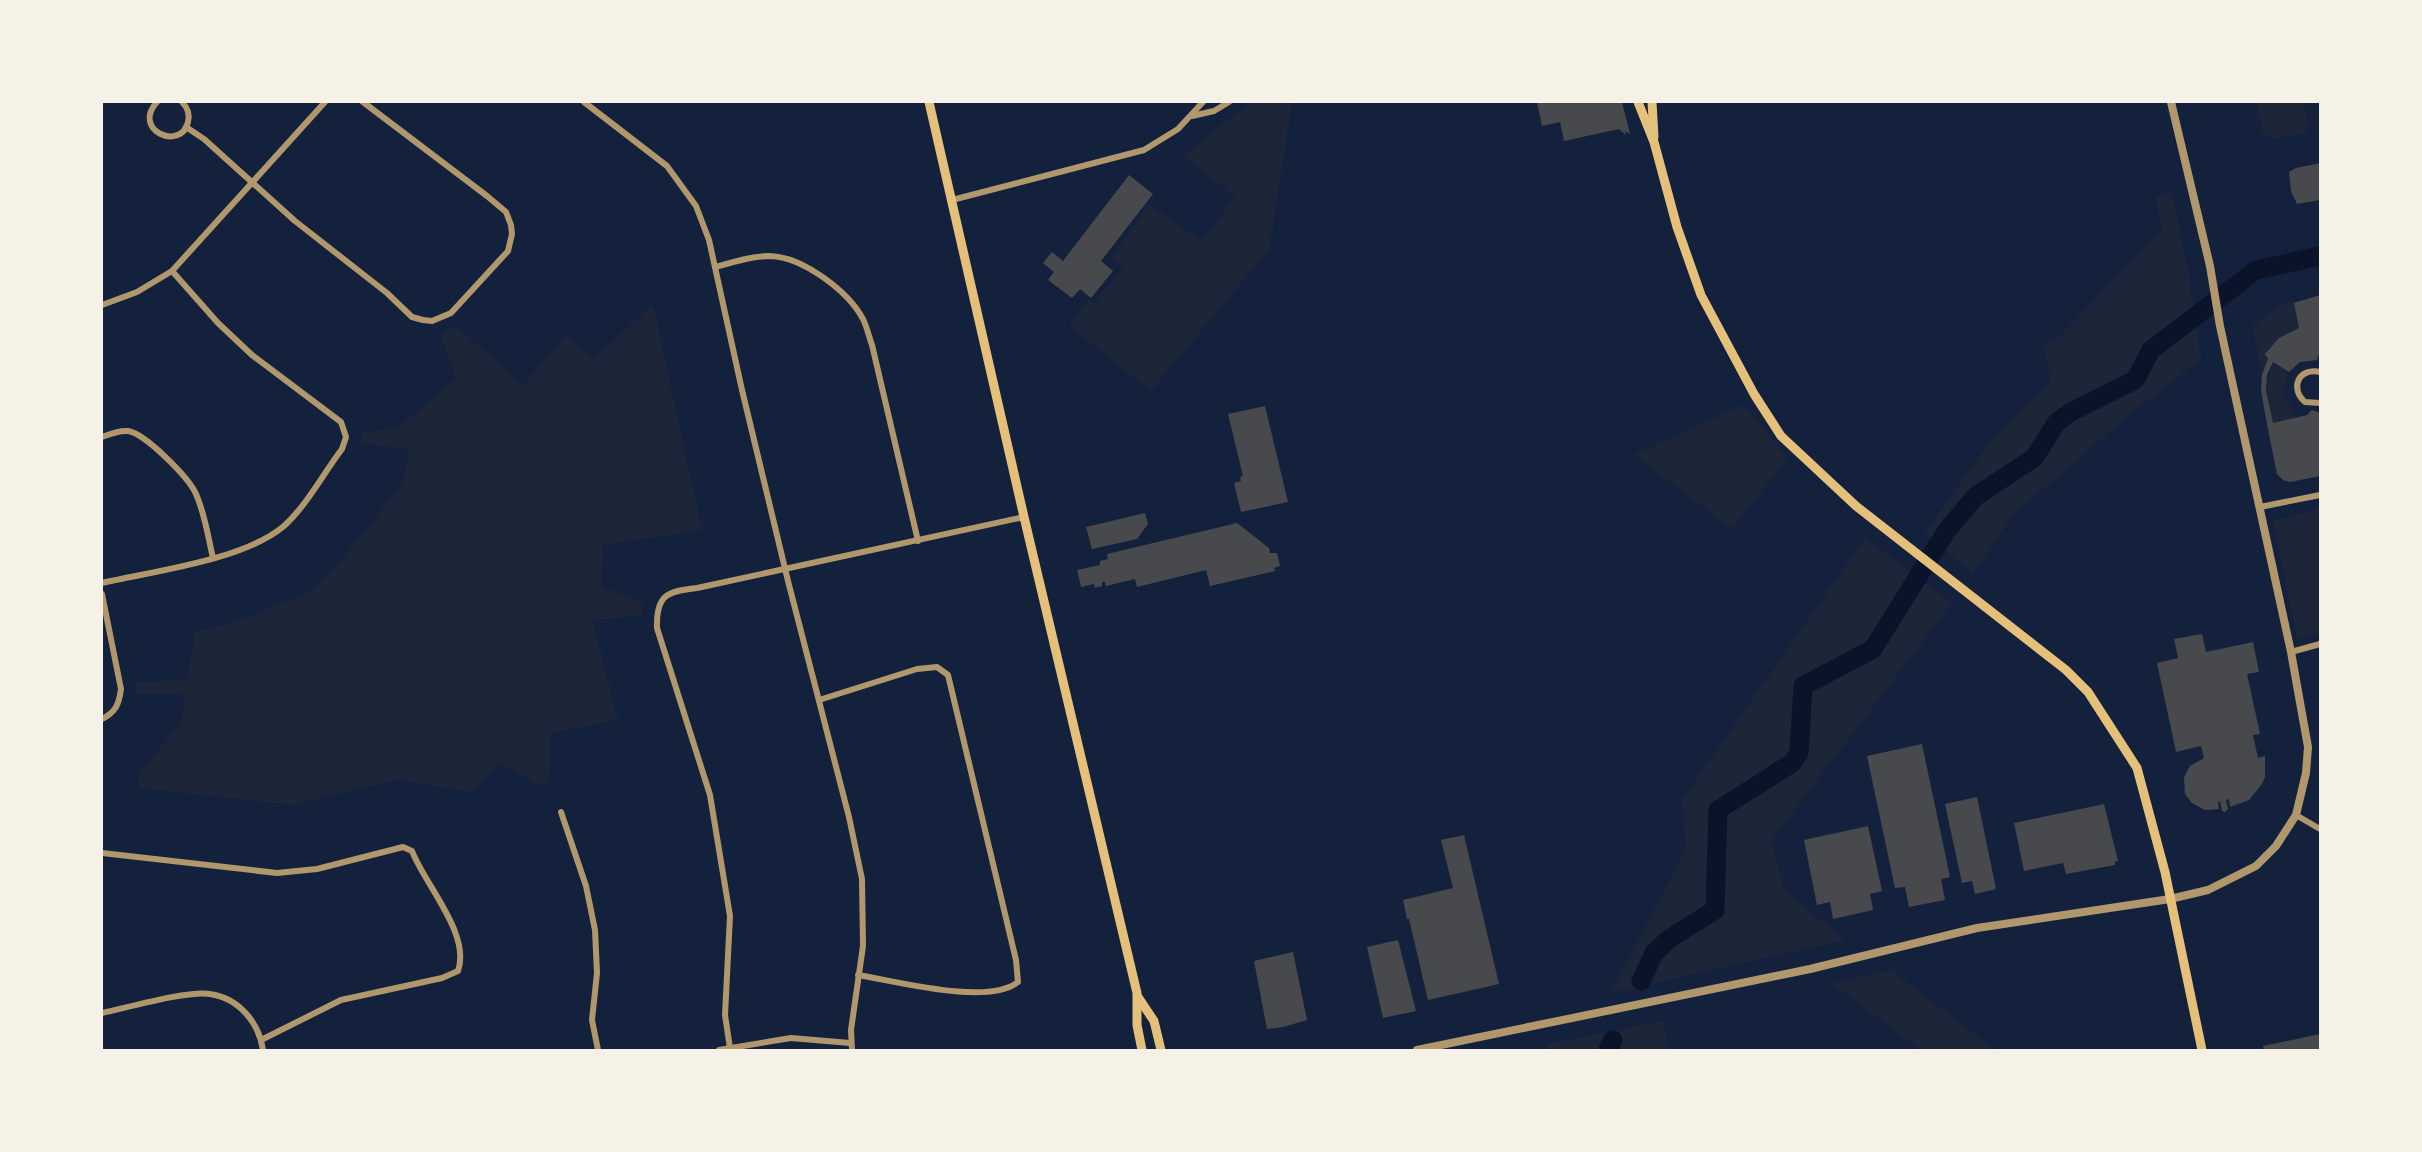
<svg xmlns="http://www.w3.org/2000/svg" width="2422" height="1152" font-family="'Golos Text',sans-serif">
	<rect width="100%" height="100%" fill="#14213d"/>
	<g fill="#1d2539">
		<polygon points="1252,102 1292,102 1269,250 1151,391 1070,326 1089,298 1094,304 1123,267 1111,258 1149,204 1202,241 1235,197 1183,155"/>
		<polygon points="2256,102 2303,102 2308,121 2305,133 2272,139 2263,133"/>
		<polygon points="2172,193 2187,265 2201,359 2129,415 2016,512 1972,574 1925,532 1990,441 2051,382 2043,344 2058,338 2162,229 2156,197"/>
		<polygon points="2305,300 2312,330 2272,349 2269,348 2264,356 2268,359 2261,372 2253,326 2283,303"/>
		<polygon points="653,304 702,530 603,545 601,586 642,603 641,616 593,620 618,720 551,733 549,781 539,786 500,763 471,792 396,780 292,805 139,788 140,772 181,723 185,695 137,694 136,682 187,680 195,632 231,623 310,592 344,557 403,483 409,450 362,443 362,433 399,427 456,379 440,334 456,326 523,385 566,335 594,359"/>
		<path d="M2273,363L2288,374L2283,393L2296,417L2273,424C2268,401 2264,384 2273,363Z"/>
		<polygon points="1743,405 1788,458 1732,529 1634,455"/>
		<polygon points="2320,509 2320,633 2297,638 2273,521"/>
		<polygon points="1865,538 1952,603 1772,840 1784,890 1845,940 1611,993 1686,848 1682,800"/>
		<polygon points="1891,970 1995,1050 1920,1050 1832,983"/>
		<polygon points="1663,1021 1669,1050 1549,1050 1548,1044"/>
	</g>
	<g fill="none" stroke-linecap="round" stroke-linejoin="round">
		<g stroke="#0b132b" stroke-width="19">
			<polyline points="1641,981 1654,953 1669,939 1715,910 1718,810 1792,763 1799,753 1803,686 1873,649 1947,530 1976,496 2034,458 2057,422 2071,412 2135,380 2151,350 2256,270 2320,256"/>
			<polyline points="1608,1050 1613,1040"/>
		</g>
	</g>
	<g fill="#48494c">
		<polygon points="1537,102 1622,102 1630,134 1625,131 1626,135 1619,129 1564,141 1560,122 1542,126"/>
		<polygon points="2320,163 2320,200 2297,204 2291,191 2289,172 2296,168"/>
		<polygon points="1129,175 1153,194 1101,261 1113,271 1091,298 1080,289 1072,298 1048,280 1054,272 1043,263 1052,252 1063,261"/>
		<polygon points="2320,295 2320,356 2318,356 2317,360 2300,362 2289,372 2273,362 2267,375 2266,390 2273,423 2307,415 2312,410 2320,413 2320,476 2290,482 2283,480 2277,474 2267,424 2261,391 2262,374 2268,359 2265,354 2279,338 2299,328 2294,303"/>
		<polygon points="1265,406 1288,502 1241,512 1234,483 1241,481 1240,477 1243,476 1228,414"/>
		<polygon points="1145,513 1148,524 1137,539 1092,549 1086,527"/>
		<polygon points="1237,523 1269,548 1270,553 1277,553 1280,566 1274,568 1275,571 1210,586 1206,570 1137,587 1135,579 1106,586 1105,582 1102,582 1102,586 1095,588 1094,584 1081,587 1077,570 1100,565 1100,561 1108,559 1107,554"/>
		<polygon points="2202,634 2206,652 2253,642 2259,672 2247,674 2260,734 2253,735 2258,758 2265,756 2265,777 2262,784 2249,800 2230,807 2229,799 2226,800 2228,809 2225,812 2222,811 2220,801 2218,802 2219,809 2205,810 2192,803 2185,794 2184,777 2190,766 2204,758 2201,746 2176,752 2157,663 2178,658 2174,639"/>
		<polygon points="1922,744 1950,877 1941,879 1945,900 1909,907 1905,887 1895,888 1867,756"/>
		<polygon points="1977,797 1996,889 1975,894 1972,881 1962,883 1945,804"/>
		<polygon points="2104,804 2118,861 2115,861 2115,865 2066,874 2063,863 2024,871 2014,823"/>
		<polygon points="1868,826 1882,891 1870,894 1873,910 1833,919 1830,902 1817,905 1804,840"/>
		<polygon points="1464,835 1499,984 1428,1000 1409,919 1407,919 1403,900 1453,888 1441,840"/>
		<polygon points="1398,940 1416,1011 1383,1018 1367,947"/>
		<polygon points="1293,952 1307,1020 1283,1027 1267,1029 1254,961"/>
		<polygon points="2320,1034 2320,1050 2264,1050 2263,1046"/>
	</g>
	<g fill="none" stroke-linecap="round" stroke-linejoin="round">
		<g stroke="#b1986c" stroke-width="6">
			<path d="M157,102C131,130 181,152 188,122C190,114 187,107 182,102"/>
			<polyline points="584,102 667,166 696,206 709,240 742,390 788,581 849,817 862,879 863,946 851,1030 852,1050"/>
			<polyline points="1192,116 1214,111 1229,102"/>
			<polyline points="186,127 204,139 295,221 387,293 412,317 423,320 432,321 451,313 508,251 512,234 511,225 506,212 487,196 363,102"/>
			<polyline points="952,200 1144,150 1178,129 1203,102"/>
			<path d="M716,267C733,262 752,256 770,256C803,257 848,291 863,319C867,327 869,337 872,345L918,541"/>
			<polyline points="102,305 137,292 172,271 325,102"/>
			<path d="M2320,372C2299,367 2289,388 2305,402L2320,403"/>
			<path d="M102,437C110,434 119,430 128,431C146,434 189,478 196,494C205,514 208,537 213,558"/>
			<polyline points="2260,507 2320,495"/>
			<path d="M102,583C154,571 244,560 284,526C307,505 323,474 342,449L346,437L341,422L252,355L218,323L172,271"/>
			<path d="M102,594L121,689C119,704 116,712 102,719"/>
			<polyline points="2291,652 2320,644"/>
			<path d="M819,700L917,669L937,667L948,675L1016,960L1018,982C987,1006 896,981 858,975"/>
			<polyline points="561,812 586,886 595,930 597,973 592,1020 598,1050"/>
			<polyline points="2296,815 2320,829"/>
			<path d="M102,853L277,873L317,869L403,847L412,851C425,885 471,934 458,971L442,978L341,1000L261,1040"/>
			<path d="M102,1013C126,1008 189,990 210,994C239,998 259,1023 263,1050"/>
			<path d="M730,1048L725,1015L730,916L710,795L657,628C656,595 667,591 697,588L1024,517"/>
			<polyline points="719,1050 791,1038 850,1043"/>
		</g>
		<polyline stroke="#b1986c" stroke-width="8" points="1417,1050 1810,969 1977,928 2170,899 2208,890 2256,866 2276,846 2296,815 2306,773 2308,747 2291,652 2220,326 2210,266 2171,102"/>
		<g stroke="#e5c07b" stroke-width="9">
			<polyline points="929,102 1024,517 1137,993 1137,1025 1142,1050"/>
			<polyline points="1638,102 1654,142 1677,227 1701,295 1754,394 1781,436 1856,506 2066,670 2088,692 2137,768 2165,872 2202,1050"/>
			<polyline points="1652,102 1654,137"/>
			<polyline points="1138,997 1154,1021 1161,1050"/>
		</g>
	</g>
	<rect width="2422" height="1152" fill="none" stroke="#f6f1e7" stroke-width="206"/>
</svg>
